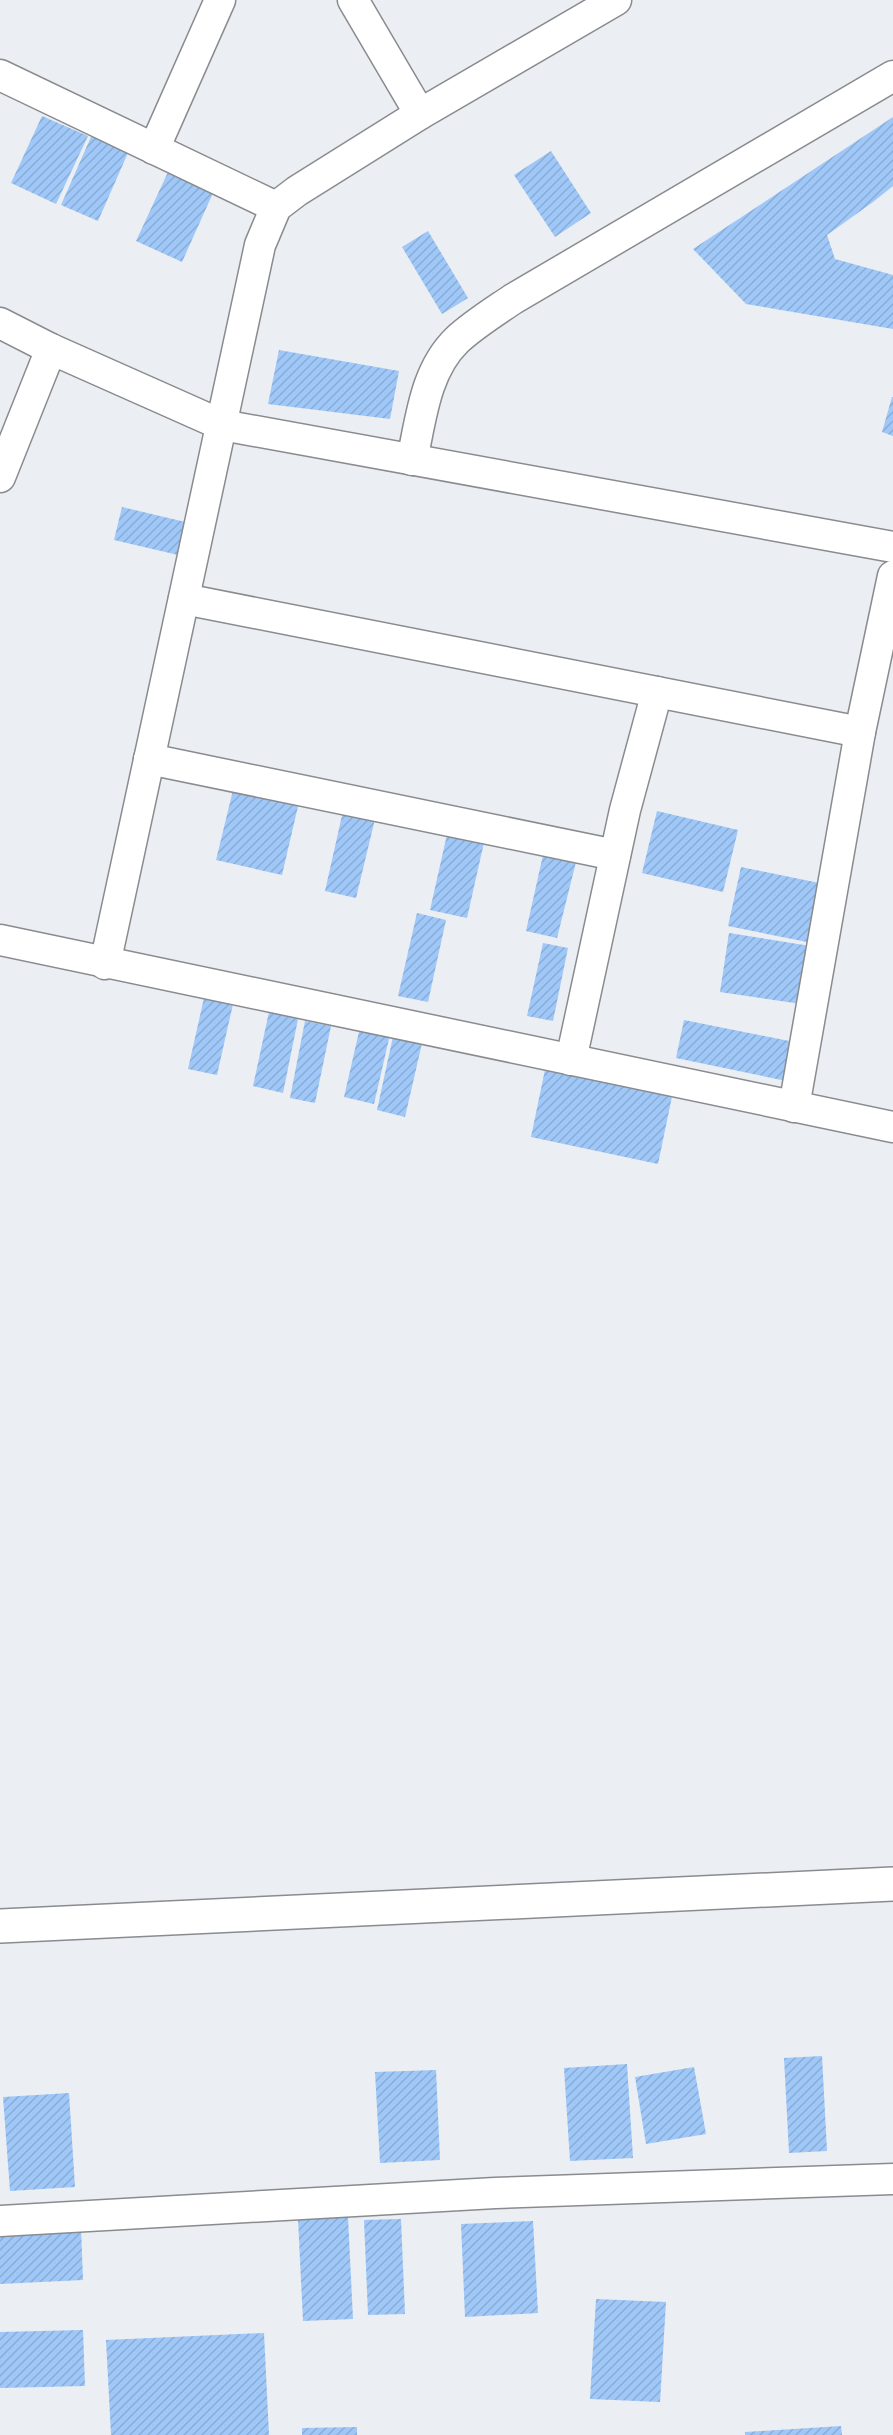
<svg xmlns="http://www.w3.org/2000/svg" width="893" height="2435" font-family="'Zilla Slab',serif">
	<defs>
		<pattern id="building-hatch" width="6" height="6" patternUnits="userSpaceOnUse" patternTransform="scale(1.5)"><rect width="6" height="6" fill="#9fc8f9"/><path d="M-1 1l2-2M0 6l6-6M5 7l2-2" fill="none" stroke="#89acd5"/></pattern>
	</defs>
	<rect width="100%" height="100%" fill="#ebeef2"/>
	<g fill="url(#building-hatch)">
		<polygon points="42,116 88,136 56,204 11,183"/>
		<polygon points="893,117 893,186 873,202 827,235 835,259 893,275 893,329 746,304 693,249"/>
		<polygon points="94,130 131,146 98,221 61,205"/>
		<polygon points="551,151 591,213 555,237 514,175"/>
		<polygon points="168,172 213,193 182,262 136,241"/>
		<polygon points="428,231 468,298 442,314 402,247"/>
		<polygon points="279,350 399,371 390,419 268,404"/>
		<polygon points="892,397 893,397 893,436 882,432"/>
		<polygon points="122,507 198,525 191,558 114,540"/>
		<polygon points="234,786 299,802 282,875 216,860"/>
		<polygon points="343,811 375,819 356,898 325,891"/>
		<polygon points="657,811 738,830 723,892 642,873"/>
		<polygon points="448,830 485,838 467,918 430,910"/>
		<polygon points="543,855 576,862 557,938 526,931"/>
		<polygon points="741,867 824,884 812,943 728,926"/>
		<polygon points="417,913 446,920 428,1002 398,996"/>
		<polygon points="729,933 810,946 801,1004 720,992"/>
		<polygon points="543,943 568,948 553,1021 527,1016"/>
		<polygon points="204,998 233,1004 217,1075 188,1069"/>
		<polygon points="269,1012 298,1019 283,1093 253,1086"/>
		<polygon points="684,1020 799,1043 791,1082 676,1058"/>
		<polygon points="305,1021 331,1026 315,1103 290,1098"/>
		<polygon points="361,1023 391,1030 374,1104 344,1097"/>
		<polygon points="394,1032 423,1039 405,1117 377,1110"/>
		<polygon points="547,1060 674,1087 658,1164 531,1137"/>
		<polygon points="822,2056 827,2151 789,2153 784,2058"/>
		<polygon points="627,2064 633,2158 570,2161 564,2068"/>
		<polygon points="694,2067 706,2134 646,2144 635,2077"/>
		<polygon points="436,2070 440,2160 380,2163 375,2072"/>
		<polygon points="69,2093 75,2187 10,2191 3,2097"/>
		<polygon points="348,2217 353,2319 303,2321 298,2219"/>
		<polygon points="401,2219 405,2314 368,2315 364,2220"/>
		<polygon points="533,2221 538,2313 465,2317 461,2224"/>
		<polygon points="81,2228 83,2280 0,2284 0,2232"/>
		<polygon points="596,2299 666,2302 660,2402 590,2399"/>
		<polygon points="83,2330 85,2386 0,2388 0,2332"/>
		<polygon points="264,2333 269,2435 111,2435 106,2340"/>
		<polygon points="841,2426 842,2435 745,2435 745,2432"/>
		<polygon points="357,2427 357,2435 302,2435 302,2428"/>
	</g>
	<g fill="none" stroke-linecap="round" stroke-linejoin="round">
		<g stroke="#898b8f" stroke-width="33">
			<g id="street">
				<polyline points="353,0 420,114"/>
				<polyline points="0,75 276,207"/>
				<polyline points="154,149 220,0"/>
				<polyline points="0,323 51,349 222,425 893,547"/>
				<path d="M412,460C421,419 425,371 457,340C473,325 494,312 513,299L893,76"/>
				<polyline points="0,477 51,349"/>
				<polyline points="184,599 860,732"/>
				<polyline points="149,759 615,855"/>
				<polyline points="0,940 893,1127"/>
				<polyline points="105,964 260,245 276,207 297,191 420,114 616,0"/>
				<polyline points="571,1060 625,810 657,692"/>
				<polyline points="794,1107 860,732 893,576"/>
				<polyline points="0,2221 495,2193 893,2179"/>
			</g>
		</g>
		<g stroke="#898b8f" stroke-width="36">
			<polyline id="secondary" points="0,1926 893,1884"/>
		</g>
		<use href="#street" stroke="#fff" stroke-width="30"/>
		<use href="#secondary" stroke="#fff" stroke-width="33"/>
	</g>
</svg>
